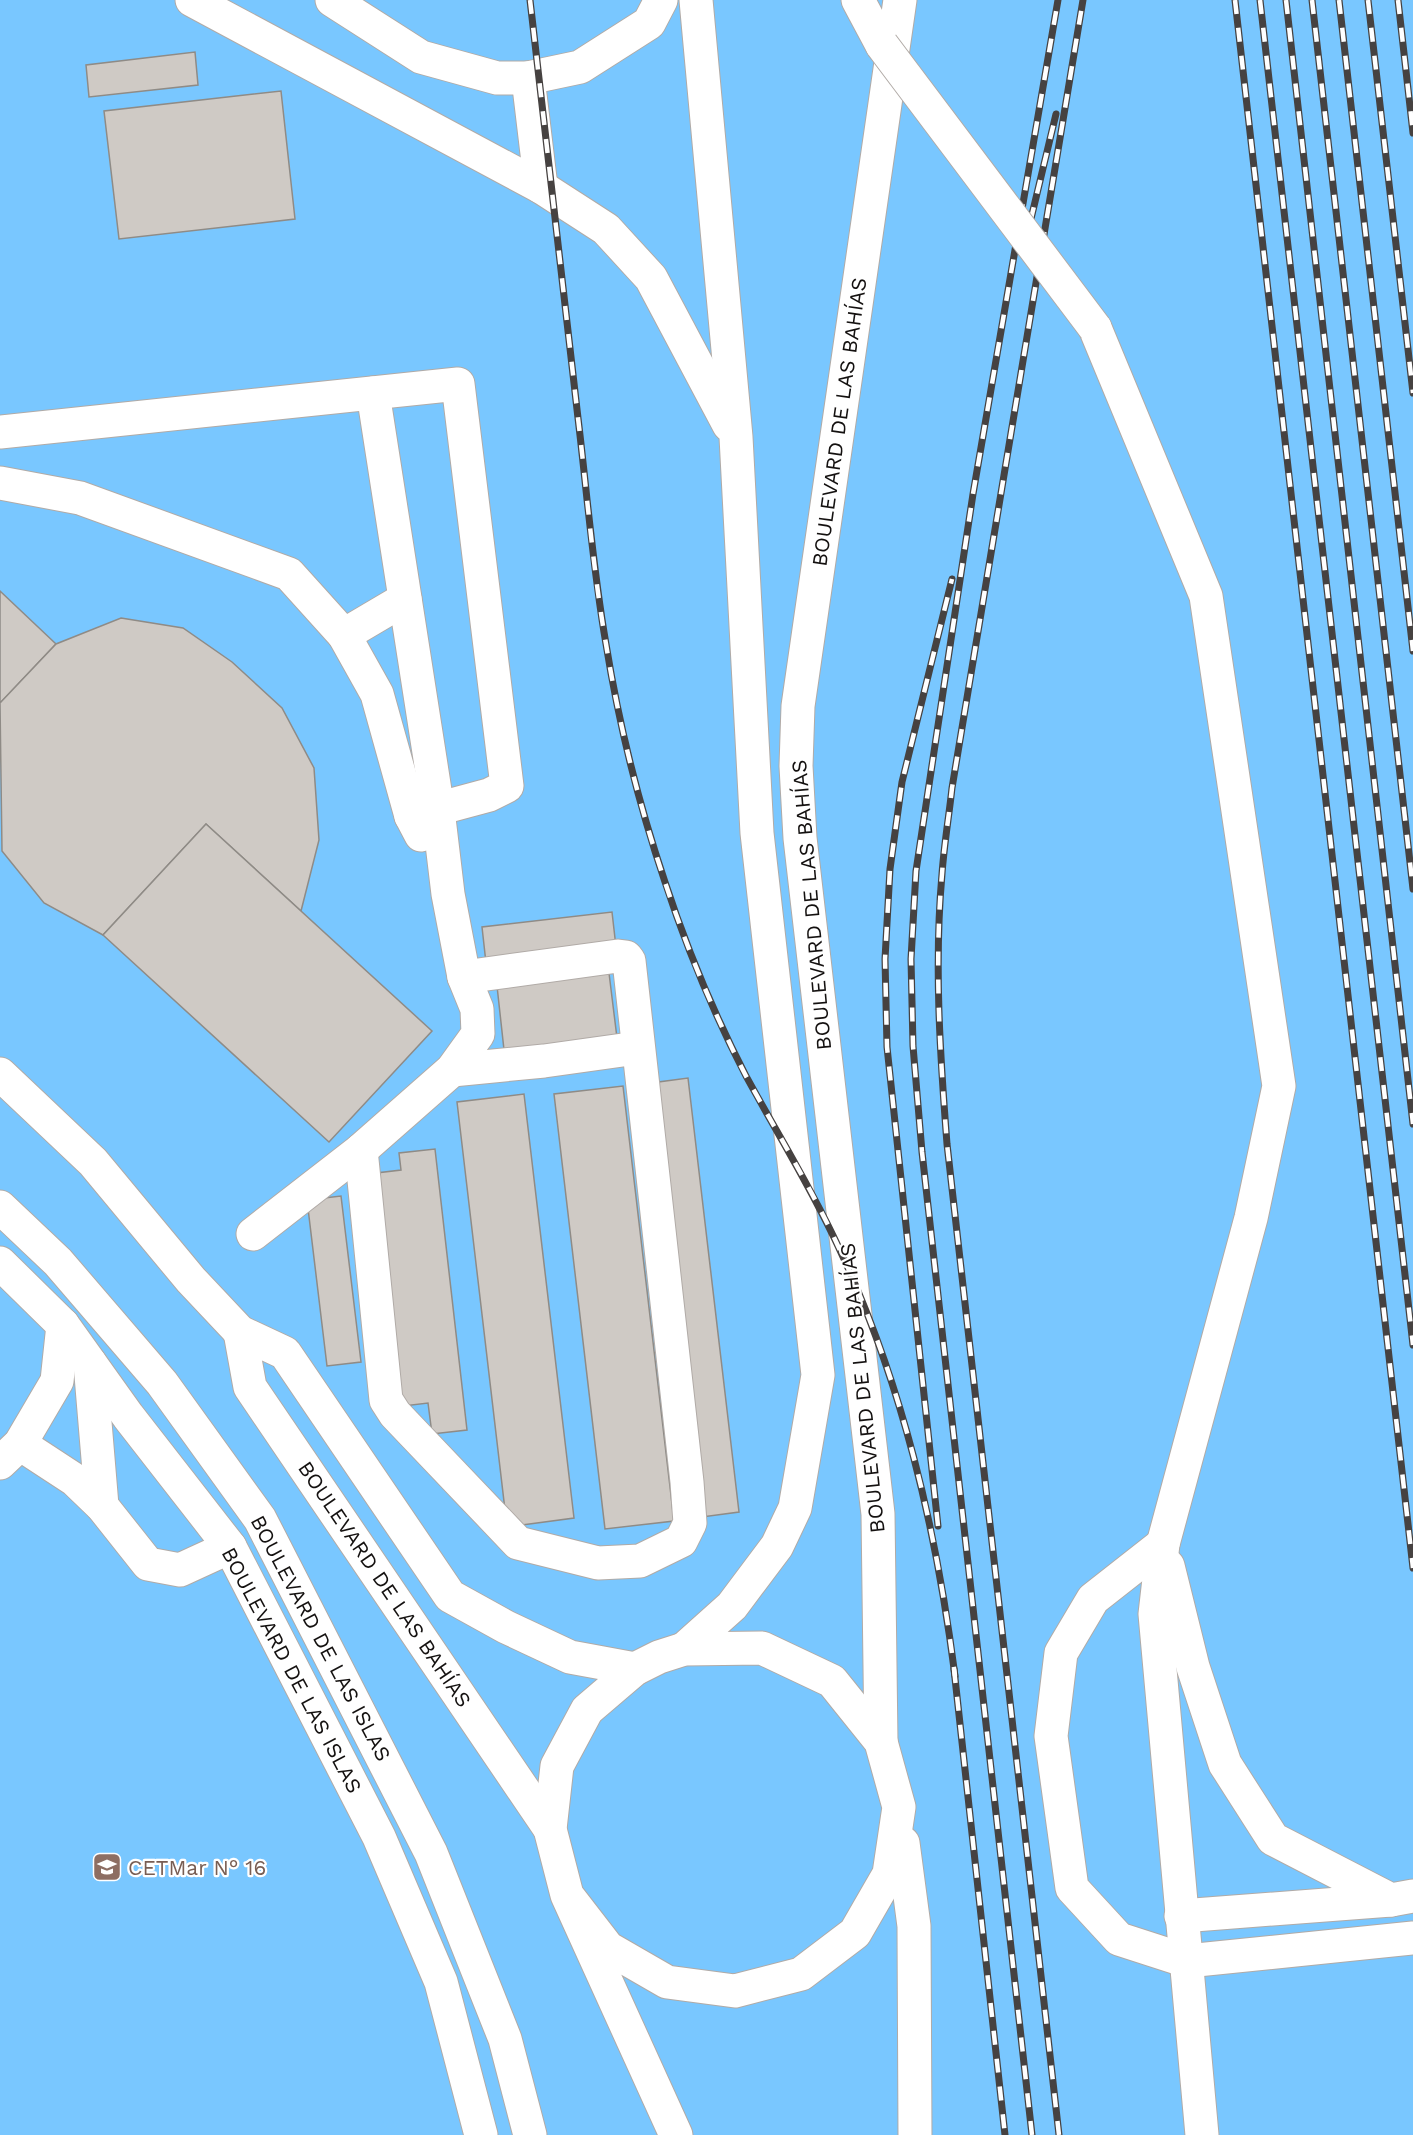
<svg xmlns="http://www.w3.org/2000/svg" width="1413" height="2135" font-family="'Work Sans',sans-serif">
	<rect width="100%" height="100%" fill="#ece6e1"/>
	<rect fill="#79c7ff" x="0" y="0" width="1413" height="2135"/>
	<g fill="#cfcac5" stroke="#8f8b86" stroke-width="1.5">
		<polygon points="195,52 198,85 89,97 86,65"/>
		<polygon points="281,91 295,219 119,239 104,111"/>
		<polygon points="0,591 56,644 0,703"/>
		<polygon points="121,618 183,628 232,662 282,708 314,768 319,840 301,911 206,824 103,935 44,903 2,851 0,703 56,644"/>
		<polygon points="206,824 432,1031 329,1142 103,935"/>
		<polygon points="612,912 616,947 486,963 482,927"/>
		<polygon points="609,973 618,1046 505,1059 497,986"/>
		<polygon points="688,1078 739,1512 702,1517 651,1083"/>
		<polygon points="623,1086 674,1521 605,1529 554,1094"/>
		<polygon points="524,1094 574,1518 507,1527 457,1102"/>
		<polygon points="435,1149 467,1430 432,1434 428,1403 395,1407 368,1174 401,1170 399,1153"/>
		<polygon points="341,1196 361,1362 327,1366 307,1200"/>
	</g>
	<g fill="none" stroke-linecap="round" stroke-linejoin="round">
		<g stroke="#b1aba7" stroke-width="35">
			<g id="minor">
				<polyline points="192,0 541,187 606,229 651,278 729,425"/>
				<polyline points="332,0 421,57 497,78 528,78 580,67 649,23 661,0"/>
				<polyline points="858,0 882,45"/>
				<polyline points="528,78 541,187"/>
				<polyline points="1095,328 1206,596 1279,1086 1251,1218 1163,1544 1155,1614 1202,2135"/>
				<polyline points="0,432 458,384 507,786 489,795 411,816"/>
				<polyline points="0,483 80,498 289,574 344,635 377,694 411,816 421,835"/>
				<polyline points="344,635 405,599"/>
				<polyline points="452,1070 544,1061 637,1048"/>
				<polyline points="0,1074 93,1162 191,1280 240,1332 285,1353 450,1596 506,1627 570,1657 635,1669"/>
				<polyline points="361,1150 386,1400 395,1414 518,1543 598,1563 640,1561 681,1541 690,1523 687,1482 629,961 626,957 618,956 464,977"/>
				<polyline points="0,1207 58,1262 162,1383 260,1519 431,1853 505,2039 530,2135"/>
				<polyline points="253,1234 361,1150 452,1070 478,1034 477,1009 464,977 448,894 438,810 373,393"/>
				<polyline points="0,1263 63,1325 128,1416 230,1547 379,1837 441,1982 481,2135"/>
				<polyline points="240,1332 250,1387 550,1829"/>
				<polyline points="90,1363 102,1506"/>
				<polyline points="20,1444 75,1480 102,1506 148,1564 180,1570 230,1547"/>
				<polyline points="0,1463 20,1444 57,1381 63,1325"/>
				<polyline points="1163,1544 1093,1599 1061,1653 1051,1736 1072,1888 1119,1939 1187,1961 1413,1938"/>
				<polyline points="1168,1566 1193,1667 1225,1764 1273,1839 1391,1900 1413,1896"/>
				<polyline points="684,1649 732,1606 777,1546 795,1508 818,1375 757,833 736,437 696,0"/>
				<polyline points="881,1742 878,1514 800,838 796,766 798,706 900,0"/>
				<polyline points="903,1843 914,1926 915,2135"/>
				<polyline points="567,1895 608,1948 667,1982 735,1991 801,1974 855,1933 889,1874 899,1807 881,1742 832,1681 762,1648 684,1649 659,1657 635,1669 587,1710 557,1766 550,1829 567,1895 676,2135"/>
				<polyline points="1181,1916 1391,1900"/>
			</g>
		</g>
		<use href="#minor" stroke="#fff" stroke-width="33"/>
		<g stroke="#464241" stroke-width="7">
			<g id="rail">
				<path d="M530,0C546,139 562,279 578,418C587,493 593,570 606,644C619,725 639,805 665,882C687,949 714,1014 746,1076C777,1133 811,1187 838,1246C902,1382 936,1527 955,1676"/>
				<polyline points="1235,0 1413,1568"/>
				<polyline points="1260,0 1413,1345"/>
				<polyline points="1286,0 1413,1124"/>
				<polyline points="1312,0 1413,889"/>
				<polyline points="1339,0 1413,651"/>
				<polyline points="1368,0 1413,393"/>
				<polyline points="1398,0 1413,133"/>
				<polyline points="1024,248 1056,114"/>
				<polyline points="938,1526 887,1047 885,959 890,869 902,782 952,579"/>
				<polyline points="954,1669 1005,2135"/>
				<polyline points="1032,2135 922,1152 913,1046 911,959 916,871 973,494 1058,0"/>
				<path d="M1059,2135L947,1144C940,1054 934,964 942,874C944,845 949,816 952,788L1083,0"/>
			</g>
		</g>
		<use href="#rail" stroke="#fff" stroke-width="4.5" stroke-dasharray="14" stroke-linecap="butt"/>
		<g stroke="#b1aba7" stroke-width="35" stroke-linecap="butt">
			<polyline id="minor-bridge" points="882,45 1095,328"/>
		</g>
		<use href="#minor-bridge" stroke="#fff" stroke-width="33"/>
	</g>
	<defs>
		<g id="school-square" transform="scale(1.5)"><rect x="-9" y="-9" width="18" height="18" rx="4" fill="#8d6e63" stroke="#fff"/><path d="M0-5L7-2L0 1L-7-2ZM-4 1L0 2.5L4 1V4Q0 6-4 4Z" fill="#fff"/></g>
	</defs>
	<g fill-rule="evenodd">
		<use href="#school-square" x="107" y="1867"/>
	</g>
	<g text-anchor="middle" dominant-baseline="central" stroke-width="4.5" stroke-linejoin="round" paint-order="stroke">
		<g font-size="21" fill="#141110" stroke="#fff">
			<text transform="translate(839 422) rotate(-82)">BOULEVARD DE LAS BAHÍAS</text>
			<text transform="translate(811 905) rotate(-95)">BOULEVARD DE LAS BAHÍAS</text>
			<text transform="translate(862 1388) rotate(-96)">BOULEVARD DE LAS BAHÍAS</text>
			<text transform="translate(385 1584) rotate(56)">BOULEVARD DE LAS BAHÍAS</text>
			<text transform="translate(321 1638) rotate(62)">BOULEVARD DE LAS ISLAS</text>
			<text transform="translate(292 1670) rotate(62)">BOULEVARD DE LAS ISLAS</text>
		</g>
		<g font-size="21" fill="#785e54" stroke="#fff" text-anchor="start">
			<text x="128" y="1867">CETMar N° 16</text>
		</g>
	</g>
</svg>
